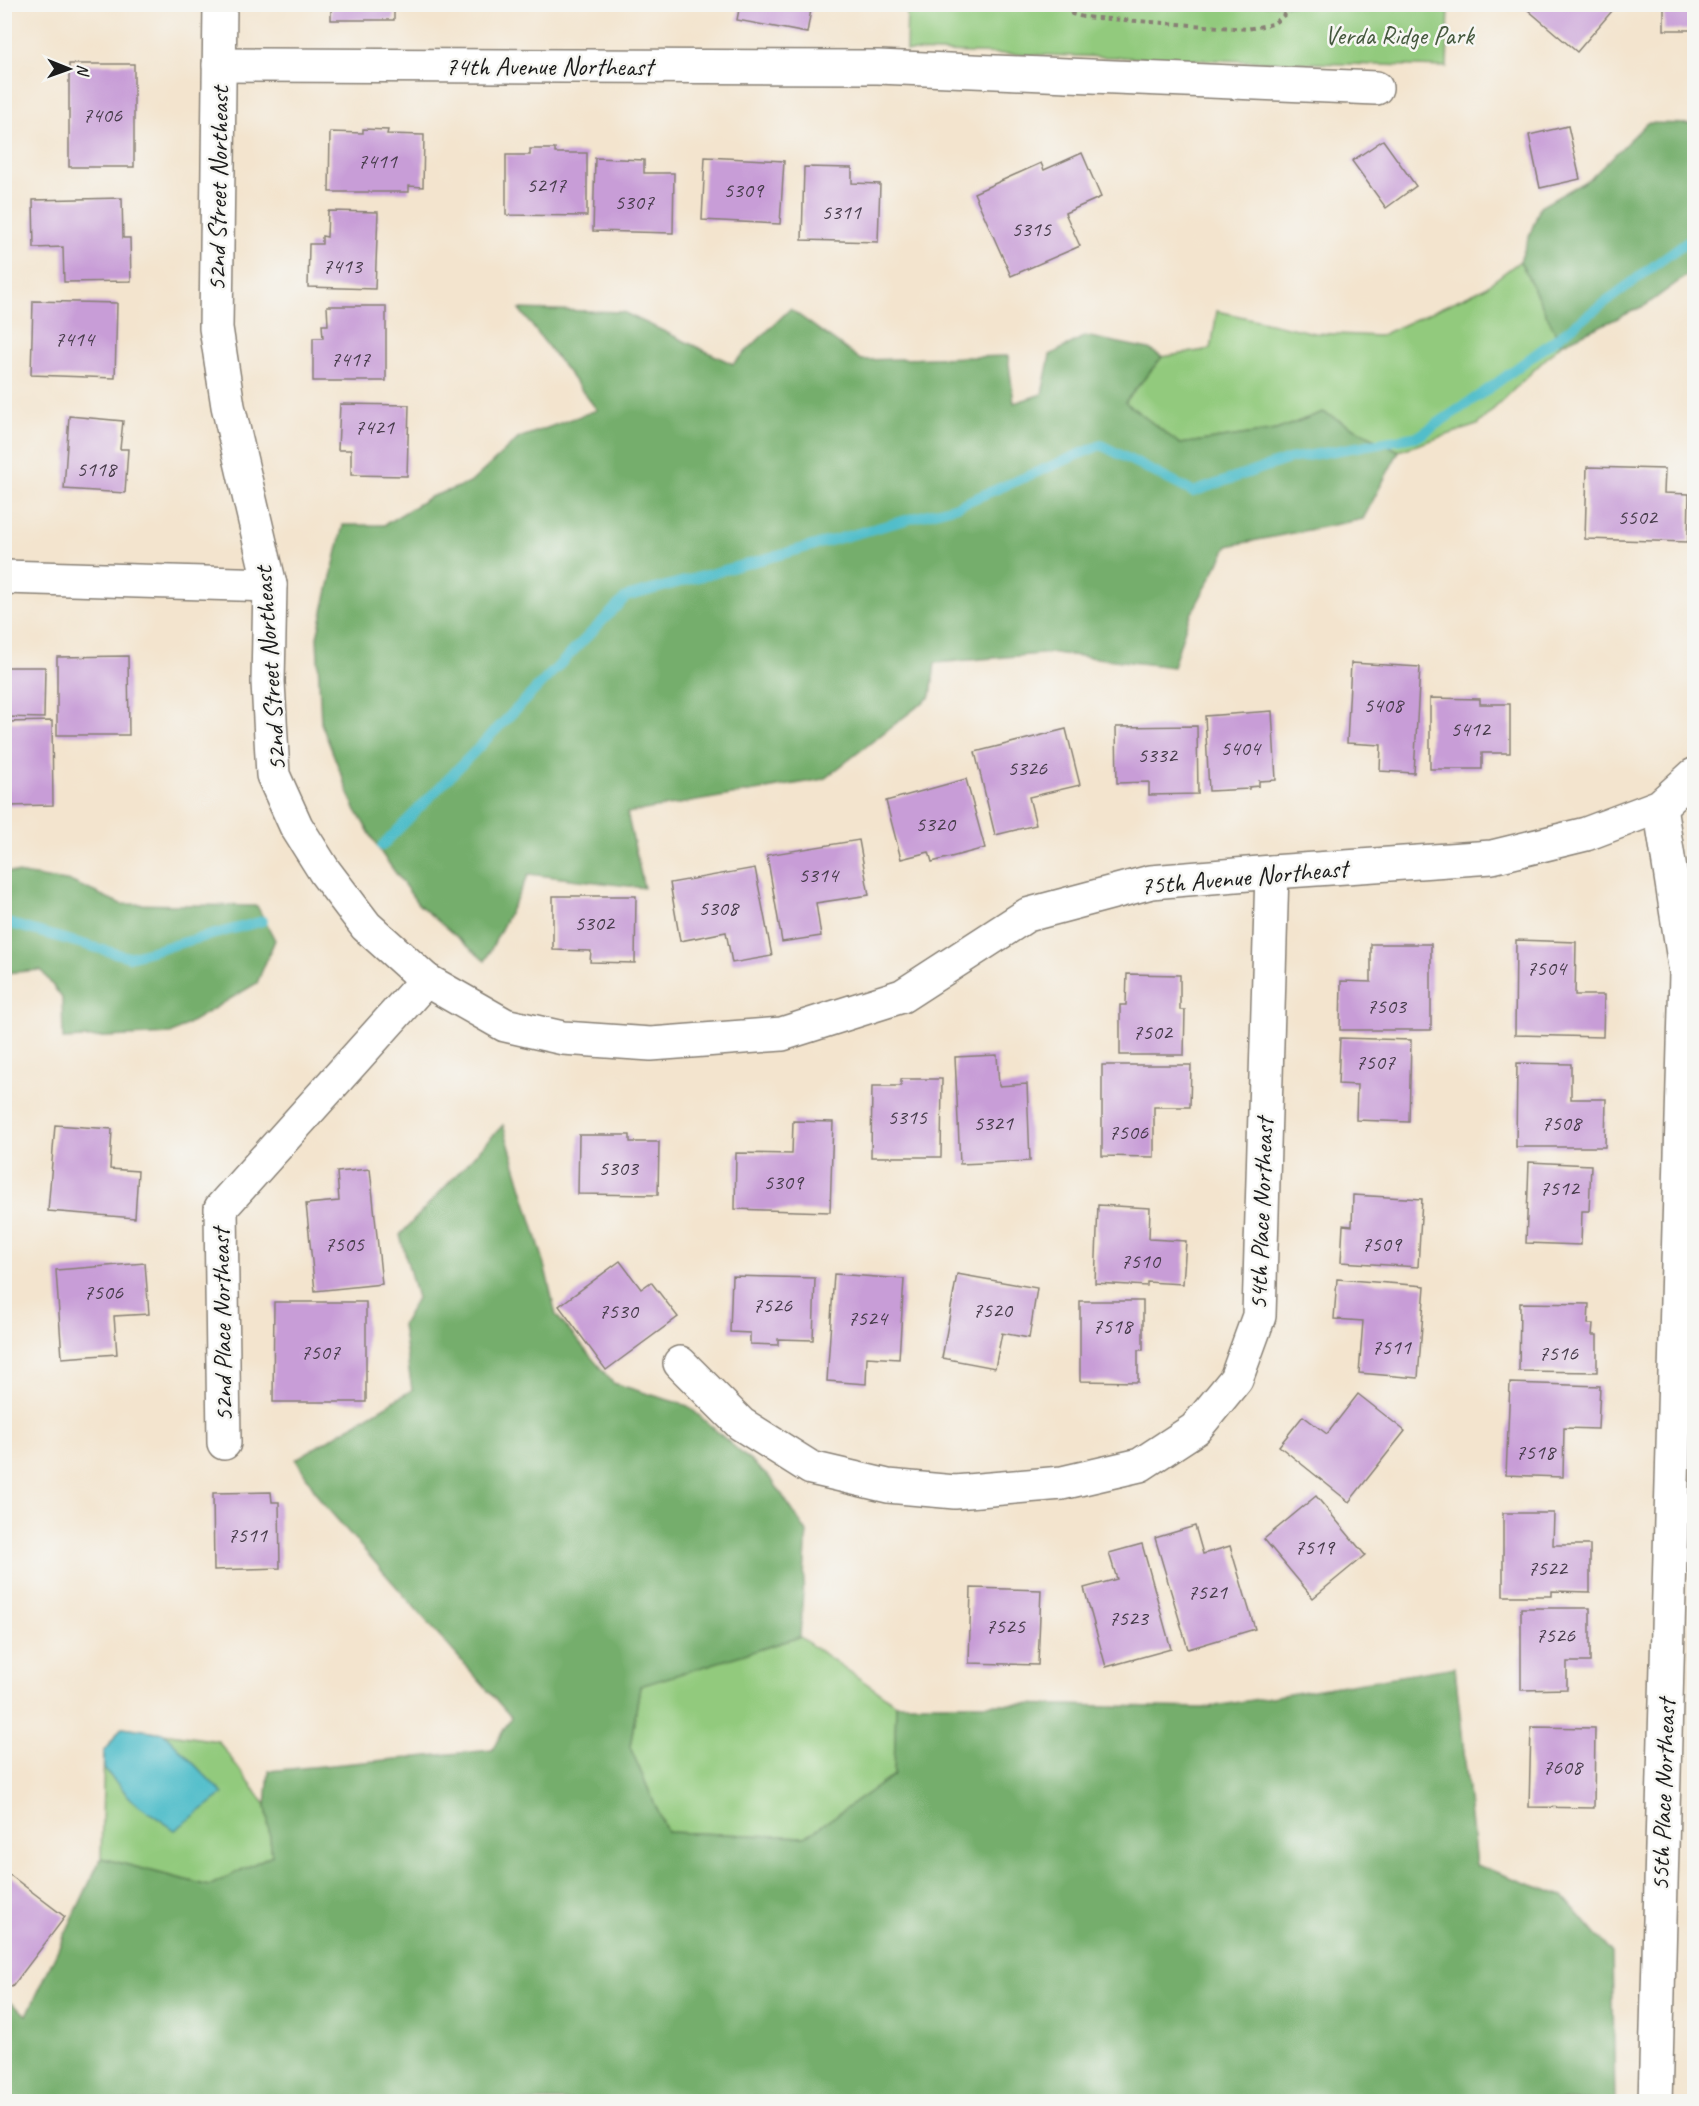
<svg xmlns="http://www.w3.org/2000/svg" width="1699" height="2106" font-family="Caveat,sans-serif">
	<rect width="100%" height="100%" fill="#f6f6f2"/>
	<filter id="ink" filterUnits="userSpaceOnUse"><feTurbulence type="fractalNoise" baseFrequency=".0167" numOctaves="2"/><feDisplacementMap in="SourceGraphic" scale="12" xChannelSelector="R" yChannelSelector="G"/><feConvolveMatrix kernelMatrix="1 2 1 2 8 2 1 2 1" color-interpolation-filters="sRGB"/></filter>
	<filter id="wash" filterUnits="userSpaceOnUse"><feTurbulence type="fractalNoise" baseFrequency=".008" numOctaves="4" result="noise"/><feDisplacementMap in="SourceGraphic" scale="24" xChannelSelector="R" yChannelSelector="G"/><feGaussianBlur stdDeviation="1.35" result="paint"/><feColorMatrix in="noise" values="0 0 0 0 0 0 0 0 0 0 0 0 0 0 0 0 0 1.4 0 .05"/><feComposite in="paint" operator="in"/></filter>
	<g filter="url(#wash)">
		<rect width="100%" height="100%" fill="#f3e4ce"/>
		<g fill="#92ca7d" stroke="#57734c" stroke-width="1.5">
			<polygon points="907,5 1449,5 1447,67 906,51"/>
			<polygon points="1520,261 1561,344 1477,425 1399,451 1323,412 1276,430 1180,444 1125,402 1162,357 1211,349 1217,311 1314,333 1379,336 1484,288"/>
			<polygon points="800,1637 896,1704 894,1775 805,1837 667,1832 630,1747 640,1686"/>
			<polygon points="122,1727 218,1741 266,1805 272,1855 209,1886 101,1858 104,1751"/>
		</g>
		<g fill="#75ae6c" stroke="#486544" stroke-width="1.5">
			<polygon points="1647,123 1694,124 1694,270 1646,305 1561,344 1520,261 1540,207 1591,178"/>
			<polygon points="519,309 623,312 733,364 790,309 861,360 1008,356 1014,403 1042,394 1050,355 1085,336 1149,349 1162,357 1125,402 1180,444 1276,430 1323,412 1399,451 1363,519 1228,546 1187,622 1173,667 1053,653 935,663 931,696 824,779 627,813 644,888 529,874 485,961 418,904 382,854 355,809 321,723 317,637 343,525 384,525 430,497 470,483 519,438 597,410"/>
			<polygon points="4,871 72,882 121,904 257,906 275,940 257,983 171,1034 63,1039 62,998 41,970 5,973"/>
			<polygon points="503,1125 542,1255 556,1315 613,1383 688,1406 772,1480 807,1532 800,1637 640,1686 630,1747 667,1832 805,1837 894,1775 896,1704 1013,1704 1203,1708 1455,1667 1476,1865 1563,1896 1612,1953 1615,2101 5,2101 5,1999 27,2015 101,1858 209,1886 272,1855 266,1805 269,1771 492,1750 511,1717 321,1501 296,1459 412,1390 402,1325 417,1298 400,1235"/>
		</g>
		<polygon fill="#51beca" stroke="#366d73" stroke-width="1.5" points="122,1727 164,1733 223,1794 175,1830 134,1802 104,1769 104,1751"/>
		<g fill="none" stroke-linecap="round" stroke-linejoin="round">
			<g stroke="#51beca" stroke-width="10">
				<polyline points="382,846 626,597 957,506 1101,445 1193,492 1289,459 1419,436 1490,388 1694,236"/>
				<polyline points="4,922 129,957 263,921"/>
			</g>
		</g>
		<g id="blocks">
			<g fill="#c89dd7">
				<rect x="331" y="4" width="63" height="16"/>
				<polygon points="740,4 812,4 807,33 737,20"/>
				<polygon points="1521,4 1618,4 1577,52"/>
				<rect x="1664" y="4" width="30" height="26"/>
				<rect x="69" y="64" width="65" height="103"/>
				<polygon points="1568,126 1580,179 1540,188 1529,135"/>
				<polygon points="363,129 388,130 387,134 424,135 423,187 409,186 409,192 329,192 330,132 363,133"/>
				<polygon points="1383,140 1416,186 1386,208 1352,161"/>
				<polygon points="530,149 555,149 555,153 587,153 587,216 506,215 506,155 530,155"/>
				<polygon points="1082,153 1101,197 1065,213 1080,246 1011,276 974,193 1041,163 1044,170"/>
				<polygon points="705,157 784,161 780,224 702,220"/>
				<polygon points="595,158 644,160 644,173 674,173 673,233 593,231"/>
				<polygon points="804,167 852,168 852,183 880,184 878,242 802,240"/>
				<polygon points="122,198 123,238 130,238 131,281 64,282 63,247 34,248 33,200"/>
				<polygon points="328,211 378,212 375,289 308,287 309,244 322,244 322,236 327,237"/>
				<polygon points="33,301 117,303 115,378 31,375"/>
				<polygon points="327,306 386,306 386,381 313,381 313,338 323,338 322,325 328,325"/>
				<polygon points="340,404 409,405 407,476 351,475 351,450 338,450"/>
				<polygon points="69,416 123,421 120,449 128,449 125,493 64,489"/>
				<polygon points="1587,467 1665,469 1664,493 1689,494 1688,542 1585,539"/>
				<polygon points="128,656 129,735 57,735 57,657"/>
				<polygon points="1351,663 1420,667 1414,773 1380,771 1381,745 1347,743"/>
				<polygon points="4,667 45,667 44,718 4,717"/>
				<polygon points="1430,698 1480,699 1480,704 1510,704 1510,753 1482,753 1482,769 1430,769"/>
				<polygon points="1272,711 1276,780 1259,781 1259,786 1249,787 1249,789 1209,791 1205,716"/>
				<polygon points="52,721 53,805 5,806 5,722"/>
				<polygon points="1197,726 1198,794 1149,795 1149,782 1117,783 1116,727"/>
				<polygon points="1066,729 1080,785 1029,797 1036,825 995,835 975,752"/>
				<polygon points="966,779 985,848 932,862 929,852 901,859 886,801"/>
				<polygon points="859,840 869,895 816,903 821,936 782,942 767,855"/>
				<polygon points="755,868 772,956 732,963 726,932 680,941 670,883"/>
				<polygon points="553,896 636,896 635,963 590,962 591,951 553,950"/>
				<polygon points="1516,940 1576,942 1575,995 1604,995 1603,1037 1515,1035"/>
				<polygon points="1371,944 1431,944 1431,1030 1340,1030 1341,981 1371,982"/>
				<polygon points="1127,974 1180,975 1180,1010 1185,1010 1184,1055 1120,1055 1120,1005 1126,1005"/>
				<polygon points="1340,1038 1411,1040 1409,1122 1356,1120 1357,1085 1338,1084"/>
				<polygon points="997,1055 999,1086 1027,1084 1030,1161 960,1164 955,1057"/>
				<polygon points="1517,1063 1571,1064 1571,1099 1606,1099 1605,1147 1516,1147"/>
				<polygon points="1102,1065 1191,1065 1190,1107 1154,1107 1154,1157 1102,1156"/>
				<polygon points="901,1079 942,1079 941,1157 871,1157 872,1086 901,1086"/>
				<polygon points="793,1121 833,1122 830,1212 735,1209 736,1153 792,1154"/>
				<polygon points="55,1125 112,1129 110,1169 138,1171 135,1218 48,1211"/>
				<polygon points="579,1135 630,1135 630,1142 659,1142 658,1195 578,1194"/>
				<polygon points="1529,1162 1591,1165 1589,1211 1582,1211 1581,1245 1526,1243"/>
				<polygon points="370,1169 382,1284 315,1291 306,1204 339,1201 337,1172"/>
				<polygon points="1353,1195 1422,1199 1418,1267 1341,1262 1343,1225 1352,1226"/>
				<polygon points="1098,1205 1150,1208 1149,1239 1186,1241 1183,1284 1147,1282 1147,1286 1095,1283"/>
				<polygon points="620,1261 641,1289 651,1282 678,1317 606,1370 559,1306"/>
				<polygon points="145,1263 149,1314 114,1316 117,1354 62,1358 56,1270"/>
				<polygon points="834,1274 904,1279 899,1359 867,1357 866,1384 827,1381"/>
				<polygon points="957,1274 1037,1288 1029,1338 1002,1333 995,1368 942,1358"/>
				<polygon points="732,1276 815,1278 813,1340 778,1339 778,1345 750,1344 750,1333 730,1332"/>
				<polygon points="1337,1279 1425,1286 1418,1378 1359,1373 1363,1321 1334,1319"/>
				<polygon points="1080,1301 1143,1301 1143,1350 1138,1350 1138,1382 1080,1381"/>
				<polygon points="274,1302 366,1302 366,1402 273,1402"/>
				<polygon points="1520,1303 1589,1304 1588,1324 1593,1324 1592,1335 1597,1335 1597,1372 1519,1371"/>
				<polygon points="1510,1383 1600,1386 1598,1429 1564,1428 1563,1477 1506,1475"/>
				<polygon points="1358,1394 1405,1431 1349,1502 1279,1446 1303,1416 1327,1434"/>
				<polygon points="271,1492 272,1502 279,1502 280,1568 214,1570 213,1493"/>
				<polygon points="1316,1496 1365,1555 1313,1598 1264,1539"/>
				<polygon points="1503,1513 1554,1513 1553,1545 1590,1545 1590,1592 1552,1591 1552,1596 1503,1596"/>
				<polygon points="1195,1526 1203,1554 1230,1546 1255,1629 1188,1649 1155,1538"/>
				<polygon points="1142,1544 1171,1649 1106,1667 1084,1588 1117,1579 1109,1553"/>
				<polygon points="971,1588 1041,1590 1038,1665 969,1663"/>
				<polygon points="1521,1608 1590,1608 1590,1662 1567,1662 1567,1689 1521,1690"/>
				<polygon points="1531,1727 1595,1728 1594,1808 1529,1807"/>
				<polygon points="10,1875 65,1917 12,1987 4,1981 4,1883"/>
			</g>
		</g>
	</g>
	<g filter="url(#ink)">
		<use href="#blocks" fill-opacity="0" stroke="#888075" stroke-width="1.5"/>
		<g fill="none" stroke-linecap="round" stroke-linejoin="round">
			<g stroke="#888075" stroke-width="36">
				<g id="minor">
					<polyline points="220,4 216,328 228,406 270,585 268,682 273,775 296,826 325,872 366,926 426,980 221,1208 224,1443"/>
					<polyline points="219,65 878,67 1376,88"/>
					<polyline points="4,577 270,585"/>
					<polyline points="426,980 505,1025 563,1038 651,1044 782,1034 902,996 1027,915 1151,882 1272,872 1492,857 1586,834 1660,806 1694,775"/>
					<polyline points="680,1363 741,1424 811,1468 888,1486 955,1492 1062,1483 1140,1465 1195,1429 1236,1379 1259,1316 1272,872"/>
					<polyline points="1655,2102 1686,973 1660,806"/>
				</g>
			</g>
			<polyline stroke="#888075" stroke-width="4" stroke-dasharray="4.5 4.5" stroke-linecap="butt" points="1068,4 1072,14 1083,17 1247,29 1273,24 1298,4"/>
			<use href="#minor" stroke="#fff" stroke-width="33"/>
		</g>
	</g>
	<g text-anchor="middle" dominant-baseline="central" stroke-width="5" stroke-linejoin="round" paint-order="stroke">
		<g font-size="22" fill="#473c4b">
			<text x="102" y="115">7406</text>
			<text x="377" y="161">7411</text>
			<text x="546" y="185">5217</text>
			<text x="743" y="190">5309</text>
			<text x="634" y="202">5307</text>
			<text x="841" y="212">5311</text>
			<text x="1031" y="229">5315</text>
			<text x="342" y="266">7413</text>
			<text x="74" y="339">7414</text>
			<text x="350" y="359">7417</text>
			<text x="374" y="427">7421</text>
			<text x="96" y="469">5118</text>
			<text x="1637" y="517">5502</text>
			<text x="1383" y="705">5408</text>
			<text x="1470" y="729">5412</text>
			<text x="1240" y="748">5404</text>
			<text x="1157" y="755">5332</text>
			<text x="1027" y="768">5326</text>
			<text x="935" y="824">5320</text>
			<text x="818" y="875">5314</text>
			<text x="718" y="908">5308</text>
			<text x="594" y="923">5302</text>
			<text x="1546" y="968">7504</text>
			<text x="1386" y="1006">7503</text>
			<text x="1152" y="1032">7502</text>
			<text x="1375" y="1062">7507</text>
			<text x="907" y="1117">5315</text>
			<text x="993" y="1123">5321</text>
			<text x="1561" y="1123">7508</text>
			<text x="1128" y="1132">7506</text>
			<text x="618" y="1168">5303</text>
			<text x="783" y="1182">5309</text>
			<text x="1559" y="1188">7512</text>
			<text x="344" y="1244">7505</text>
			<text x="1381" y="1244">7509</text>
			<text x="1140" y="1261">7510</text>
			<text x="103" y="1292">7506</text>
			<text x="772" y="1305">7526</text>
			<text x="992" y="1310">7520</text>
			<text x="618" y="1311">7530</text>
			<text x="867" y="1318">7524</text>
			<text x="1112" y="1326">7518</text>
			<text x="1391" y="1347">7511</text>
			<text x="320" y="1352">7507</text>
			<text x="1558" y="1353">7516</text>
			<text x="1535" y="1452">7518</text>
			<text x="247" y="1535">7511</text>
			<text x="1314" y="1547">7519</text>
			<text x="1547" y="1568">7522</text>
			<text x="1207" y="1592">7521</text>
			<text x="1128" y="1618">7523</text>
			<text x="1005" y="1626">7525</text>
			<text x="1555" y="1635">7526</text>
			<text x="1562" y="1767">7608</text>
		</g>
		<g font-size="26" fill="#45593e" stroke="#f6f6f2">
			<text x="1399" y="35">Verda Ridge Park</text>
		</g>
		<g font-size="26" fill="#1c1c1c" stroke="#f6f6f2">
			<text x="549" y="66">74th Avenue Northeast</text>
			<text transform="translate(218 189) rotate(-89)">52nd Street Northeast</text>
			<text transform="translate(270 669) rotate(-94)">52nd Street Northeast</text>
			<text transform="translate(1244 877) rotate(-5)">75th Avenue Northeast</text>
			<text transform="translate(1261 1214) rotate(-88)">54th Place Northeast</text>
			<text transform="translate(222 1325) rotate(-91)">52nd Place Northeast</text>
			<text transform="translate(1663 1795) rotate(-88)">55th Place Northeast</text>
		</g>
	</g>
	<rect width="1699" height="2106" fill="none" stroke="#f6f6f2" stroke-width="24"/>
	<g transform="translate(69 69) rotate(91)" stroke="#f6f6f2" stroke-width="4.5" paint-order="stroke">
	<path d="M0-4.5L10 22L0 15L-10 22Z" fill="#1c1c1c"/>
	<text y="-9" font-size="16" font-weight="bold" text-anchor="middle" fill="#1c1c1c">N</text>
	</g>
</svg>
